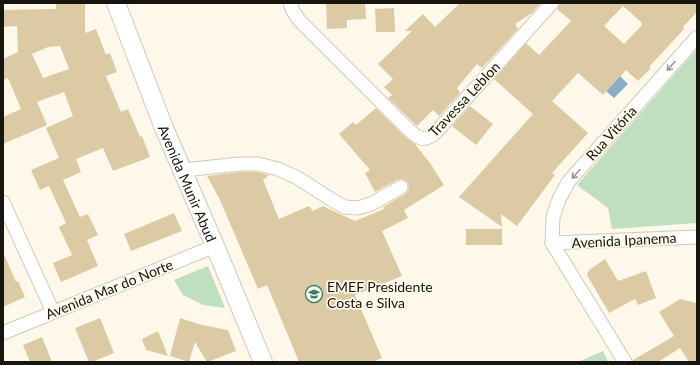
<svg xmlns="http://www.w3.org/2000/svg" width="700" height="365" font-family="Lato,sans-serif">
	<rect width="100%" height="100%" fill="#fef8ea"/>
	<g fill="#bfdfc0">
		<polygon points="697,49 697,223 612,229 608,208 577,185"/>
		<polygon points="208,266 225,308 203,305 183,295 174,280"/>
		<polygon points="603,351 608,362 578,362"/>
	</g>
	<polygon fill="#86afc5" points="620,76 628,84 614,98 606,91"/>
	<g fill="#dccaa4" fill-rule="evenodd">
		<path d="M56,3H85V33L96,29L106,55L110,53L117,72L106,76L121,112L128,109L140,137L142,136L150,157L113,171L103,148L76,159L81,172L63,180L80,217L88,214L98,235L87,240L98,266L61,282L53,263L72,255L59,227L66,223L49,186L40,190L31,170L59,158L46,128L73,116L64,92L37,102L47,125L3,144V117L21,109L8,78L3,80V59L18,52L17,26L3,27V10L56,9ZM60,46L69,69L43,78L32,54L48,47Z"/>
		<polygon points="326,3 365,3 366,19 347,20 347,28 327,29"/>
		<polygon points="460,3 541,3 532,13 515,24 518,29 482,68 477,64 457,88 460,93 439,116 433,110 417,126 388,98 392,95 384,87 393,79 378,64 412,31 405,31 423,14 435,27"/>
		<path d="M560,3H697V12L683,27L684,29L649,67L651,68L638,81L626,70L603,95L578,73L552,101L588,133L552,173L555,175L517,226L501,214L502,227L459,197L533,114L494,79L526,43L539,55L571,21L557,9ZM623,6L642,23L641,24L642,25L624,44L604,26Z"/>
		<polygon points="394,8 395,32 376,32 375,9"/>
		<polygon points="470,106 493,124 476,145 452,126"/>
		<polygon points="376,108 404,136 415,144 430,163 444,185 404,210 408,218 382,231 402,276 355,295 382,358 373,362 299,362 267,285 258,289 220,200 207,176 240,172 257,172 269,175 263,180 279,219 309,206 313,211 323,206 355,221 384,209 383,207 405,194 408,191 409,187 408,183 405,180 401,179 397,180 375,192 365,173 370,170 339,134 353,122 356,125"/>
		<polygon points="174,213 182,231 131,251 124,234"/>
		<rect x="466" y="229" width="36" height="16"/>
		<polygon points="3,252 16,282 18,281 25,297 3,307"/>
		<polygon points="605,259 618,281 646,271 656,298 638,305 635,299 609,313 587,275 589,270"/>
		<polygon points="680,299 697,303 697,362 689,362 680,348 658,362 633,362 633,360 674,336 659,312"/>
		<polygon points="100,318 114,353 92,362 89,362 75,328"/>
		<polygon points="180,318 202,325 228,330 236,351 207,362 195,342 189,362 170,356"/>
		<polygon points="158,331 168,356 146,350 142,339"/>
		<polygon points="42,337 52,362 30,362 23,345"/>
	</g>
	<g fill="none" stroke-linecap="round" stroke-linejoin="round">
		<g stroke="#d0cabc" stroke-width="15">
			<g id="street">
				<path d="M290,3L293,11L299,20L409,130C419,139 424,142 435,133L552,3"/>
				<polyline points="183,170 240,164 258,164 278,169 298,178 332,200 345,207 358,208 371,204 401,187"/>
				<polyline points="3,202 53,312"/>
				<polyline points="552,243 553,217 559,199 569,181 697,37"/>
				<polyline points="552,243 697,237"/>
				<polyline points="552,243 625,362"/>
				<polyline points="3,333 215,246"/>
			</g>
		</g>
		<g stroke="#d0cabc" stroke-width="20">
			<g id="secondary">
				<path id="s1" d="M116,3L164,128L215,246L263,362"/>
			</g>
		</g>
		<use href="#street" stroke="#fff" stroke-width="13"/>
		<use href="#secondary" stroke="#fff" stroke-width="18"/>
	</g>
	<defs><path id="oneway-shaft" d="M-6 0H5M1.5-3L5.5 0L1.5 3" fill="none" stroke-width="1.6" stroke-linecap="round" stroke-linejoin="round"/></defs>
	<g stroke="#979693">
		<use href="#oneway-shaft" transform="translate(671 66) rotate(132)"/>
		<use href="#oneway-shaft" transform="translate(576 174) rotate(132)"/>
	</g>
	<defs>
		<g id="school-ring" transform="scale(0.9)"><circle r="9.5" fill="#fef8ea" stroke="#397b6c" stroke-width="1.5"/><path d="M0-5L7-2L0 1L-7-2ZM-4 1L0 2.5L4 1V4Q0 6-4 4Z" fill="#397b6c"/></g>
	</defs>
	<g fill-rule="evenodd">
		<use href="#school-ring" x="314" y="294"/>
	</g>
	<g text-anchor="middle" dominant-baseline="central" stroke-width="3.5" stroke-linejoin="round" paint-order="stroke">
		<g font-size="14" fill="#171510" stroke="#fef8ea">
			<text transform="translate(464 99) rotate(-47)">Travessa Leblon</text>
			<text transform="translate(611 133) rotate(-48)">Rua Vitória</text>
			<text stroke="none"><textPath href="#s1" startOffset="194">Avenida Munir Abud</textPath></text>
			<text transform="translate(624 240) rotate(-3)">Avenida Ipanema</text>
			<text transform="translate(109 289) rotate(-22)">Avenida Mar do Norte</text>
		</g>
		<g font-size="14" fill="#171510" stroke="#fef8ea" text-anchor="start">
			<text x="327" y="286">EMEF Presidente<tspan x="327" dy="16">Costa e Silva</tspan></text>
		</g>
	</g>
	<rect width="700" height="365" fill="none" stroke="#171510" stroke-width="8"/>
</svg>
